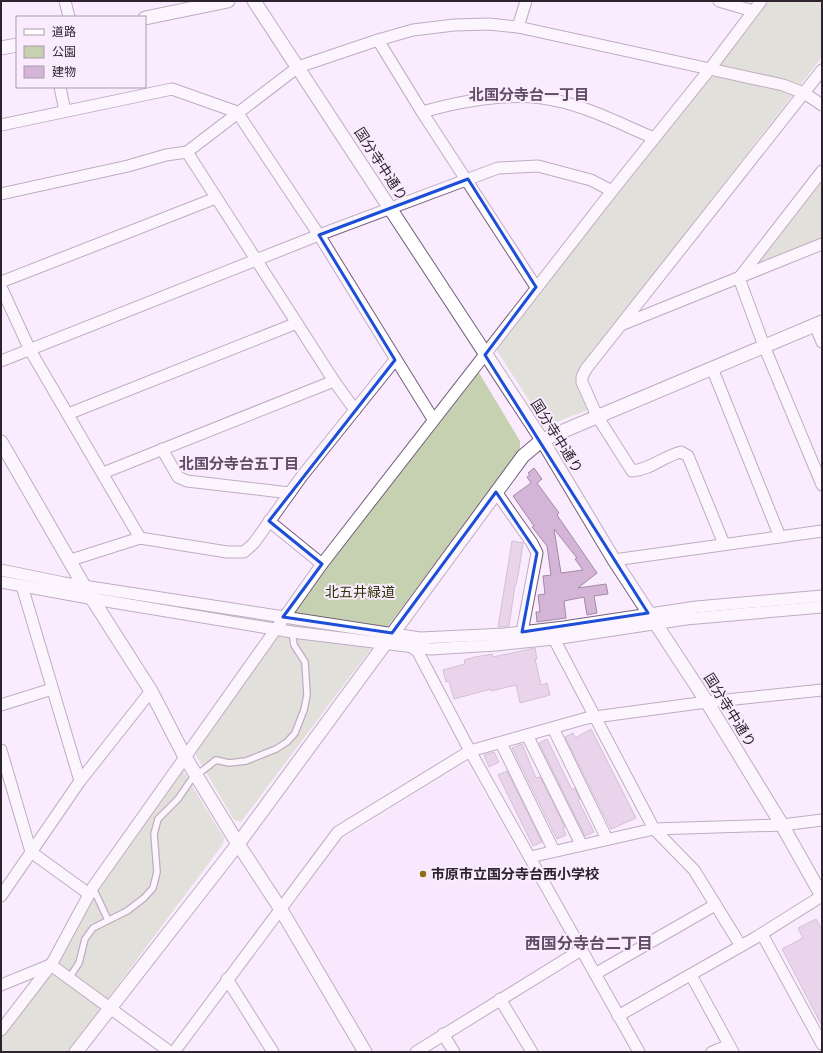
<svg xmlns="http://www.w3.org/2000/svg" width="823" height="1053" viewBox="0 0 823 1053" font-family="'Work Sans','Noto Sans JP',sans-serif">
<rect width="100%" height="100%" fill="#faecfe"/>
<path fill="#f6dffc" d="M 466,763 L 573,949 L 403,1052 L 372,1052 L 290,909 L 342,839 Z"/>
<g fill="#c6d1b1">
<path d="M 769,1 L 822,1 L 822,57 L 575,376 L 588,410 L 549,425 L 544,424 L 496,349 Z"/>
<path d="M 822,177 L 822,239 L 763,264 L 759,260 Z"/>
<path d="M 478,371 L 520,441 L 520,450 L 241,822 L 234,820 L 194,752 L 326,565 Z"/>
<path d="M 182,769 L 224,838 L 223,844 L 68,1052 L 1,1052 L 1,1038 L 60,960 L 90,897 Z"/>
</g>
<g fill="#d4b5d7" stroke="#a28aa4" fill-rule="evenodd">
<path d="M 534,468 L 542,479 L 537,483 L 559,513 L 557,515 L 597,573 L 578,588 L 606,584 L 608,594 L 594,596 L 597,613 L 587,615 L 584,597 L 564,601 L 566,618 L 537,622 L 536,612 L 540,612 L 538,595 L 545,594 L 543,576 L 551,575 L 547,546 L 532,527 L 534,526 L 513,496 L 531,483 L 527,477 L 530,475 L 528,473 ZM 554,529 L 577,558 L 575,559 L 583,570 L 561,573 Z"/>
<path d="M 512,541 L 523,543 L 519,570 L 516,585 L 515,585 L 509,626 L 498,627 Z"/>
<path d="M 535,648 L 537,659 L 535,659 L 541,685 L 547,683 L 550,695 L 520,703 L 516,685 L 491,691 L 491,689 L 454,699 L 449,681 L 446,682 L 443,670 L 465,664 L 464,660 L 475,657 L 492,654 L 493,657 Z"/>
<path d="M 591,729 L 636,818 L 611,829 L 565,737 L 573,733 L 575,738 Z"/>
<path d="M 547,739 L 572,790 L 575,788 L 580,799 L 578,800 L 594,832 L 585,836 L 539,743 Z"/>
<path d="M 522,744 L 536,778 L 540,777 L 565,827 L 563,828 L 566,835 L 557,839 L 512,748 Z"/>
<path d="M 494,752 L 499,762 L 489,767 L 484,755 Z"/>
<path d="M 507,771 L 542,842 L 533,846 L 498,775 Z"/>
<path d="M 816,919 L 822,929 L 822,1026 L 782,949 L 803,938 L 798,928 Z"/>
</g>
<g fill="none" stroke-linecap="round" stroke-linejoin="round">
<g stroke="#745f79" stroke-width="8">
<g id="service">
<path d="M 202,771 L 216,760 L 229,763 L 246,761 L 276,749 L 287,742 L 295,733 L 304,710 L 307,695 L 305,662 L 294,645 L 292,632"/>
<path d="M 93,888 L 108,920"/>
<path d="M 69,978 L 79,963 L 85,939 L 93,928 L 127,911 L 144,898 L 153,888 L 157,872 L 154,834 L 158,819 L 178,799 L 191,780"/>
</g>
</g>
<g stroke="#745f79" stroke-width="13">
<g id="minor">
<path d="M 65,1 L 69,17"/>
<path d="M 719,1 L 753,11"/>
<path d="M 518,27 L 526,1"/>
<path d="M 378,40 L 422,112 L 536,287"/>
<path d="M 60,87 L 65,111"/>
<path d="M 422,112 C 461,101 502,93 542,98 C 581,103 618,123 654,138"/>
<path d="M 1,125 L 172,89 L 237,112 L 319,235 L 433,419"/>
<path d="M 187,152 L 334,381 L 355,410"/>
<path d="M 822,171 L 739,278 L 764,346 L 822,485"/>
<path d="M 1,194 L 128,166 L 166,155 L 187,152 L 298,67 L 378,40 L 413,30 L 454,25 L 489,24 L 518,27 L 783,85 L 804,93 L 822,105"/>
<path d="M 1,282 L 216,198"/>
<path d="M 1,287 L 30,350 L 140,538"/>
<path d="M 621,325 L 822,244"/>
<path d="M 815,325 L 822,342"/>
<path d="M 1,361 L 319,235 L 498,168 L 538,166 L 591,180 L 612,191"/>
<path d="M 712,368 L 780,537"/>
<path d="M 68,414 L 297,323"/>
<path d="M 162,449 L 178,477 L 187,481 L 290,493"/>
<path d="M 103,473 L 334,381"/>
<path d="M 496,492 L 532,543 L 537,553 L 522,632"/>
<path d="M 269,521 L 322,564"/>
<path d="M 724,544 L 688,456 L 681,452 C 664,456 650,470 632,471 L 597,416 L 582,382 L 582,377 L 586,369 L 822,70"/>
<path d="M 71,560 L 140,538 L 227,552 L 244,552 L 254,543 L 302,476 L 395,360"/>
<path d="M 614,560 L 822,531"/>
<path d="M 1,570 L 64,583 L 420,638 L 505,634 L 564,627 L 696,607 L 822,596"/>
<path d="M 1,582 L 94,599 L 292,632 L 431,649 L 496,645 L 554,639 L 686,619 L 822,607"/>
<path d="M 22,586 L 80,781"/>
<path d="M 554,639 L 654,829 L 694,870 L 741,946"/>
<path d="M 412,647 L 418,652 L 470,751 L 639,1052"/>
<path d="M 1,705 L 52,689"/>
<path d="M 553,728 L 607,839"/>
<path d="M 527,735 L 581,844"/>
<path d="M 501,743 L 554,851"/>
<path d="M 1,750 L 31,852 L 89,894"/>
<path d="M 530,857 L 654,829 L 782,825 L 822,820"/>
<path d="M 1,896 L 80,781 L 151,691"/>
<path d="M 762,934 L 822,1044"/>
<path d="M 51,965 L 170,1052"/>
<path d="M 595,974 L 715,905"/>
<path d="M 691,975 L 733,1052"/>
<path d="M 227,979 L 273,1052"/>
<path d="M 1,985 L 50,965"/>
<path d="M 500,999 L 532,1052"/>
<path d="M 618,1016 L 755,938 L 822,896"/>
<path d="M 1,1030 L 51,965 L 93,887 L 322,564 L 612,191 L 709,70 L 761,1"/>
<path d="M 443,1034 L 454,1052"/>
<path d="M 174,1052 L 338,832 L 470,751 L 587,718 L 707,702 L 822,690"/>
<path d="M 416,1052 L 581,950"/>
<path d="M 712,1052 L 729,1045"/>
</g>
</g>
<g stroke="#745f79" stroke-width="15">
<g id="tertiary">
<path d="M 254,1 L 542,440 L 614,560 L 707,702 L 782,825 L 822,896"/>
<path d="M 145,18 L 228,1"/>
<path d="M 1,48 L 17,45"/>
<path d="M 1,442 L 84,586 L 151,691 L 185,757 L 238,844 L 280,908 L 365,1052"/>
<path d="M 76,1052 L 238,844 L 523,456 L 542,440 L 822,322"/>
</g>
</g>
<use href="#service" stroke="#fff" stroke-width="5.5"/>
<use href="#minor" stroke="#fff" stroke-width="11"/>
<use href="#tertiary" stroke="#fff" stroke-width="13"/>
</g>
<path d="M0 0H823V1053H0ZM 468,179 L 536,287 L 485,355 L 648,613 L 522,632 L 537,553 L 496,492 L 392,633 L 283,617 L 322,564 L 269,521 L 395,360 L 319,235 Z" fill="#faecfe" fill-opacity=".55" fill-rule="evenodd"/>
<path fill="none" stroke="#1d4ed8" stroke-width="3" stroke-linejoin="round" d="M 468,179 L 536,287 L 485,355 L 648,613 L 522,632 L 537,553 L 496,492 L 392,633 L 283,617 L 322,564 L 269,521 L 395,360 L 319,235 Z"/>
<circle fill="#8f6e13" stroke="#faecfe" stroke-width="1.5" cx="423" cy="874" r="4"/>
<g text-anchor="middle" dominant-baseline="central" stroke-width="4" stroke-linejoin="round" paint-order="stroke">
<g font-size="14" fill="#2c232e" stroke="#faecfe">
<text transform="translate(381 164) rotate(57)">国分寺中通り</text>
<text transform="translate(557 436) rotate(58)">国分寺中通り</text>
<text transform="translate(730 710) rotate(58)">国分寺中通り</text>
</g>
<g font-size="14" fill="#2b3605" stroke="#faecfe">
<text x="360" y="592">北五井緑道</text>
</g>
<g font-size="14" font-weight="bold" fill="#2c232e" stroke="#faecfe" text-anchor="start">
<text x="431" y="874">市原市立国分寺台西小学校</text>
</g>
<g font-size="15" font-weight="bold" fill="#604c65" stroke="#faecfe">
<text x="529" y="95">北国分寺台一丁目</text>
<text x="239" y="464">北国分寺台五丁目</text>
</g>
<g font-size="16" font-weight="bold" fill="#604c65" stroke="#faecfe">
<text x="589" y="943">西国分寺台二丁目</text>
</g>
</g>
<rect width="823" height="1053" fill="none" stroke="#2c232e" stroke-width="4"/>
<rect x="16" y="16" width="130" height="72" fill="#faecfe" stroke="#a89cab"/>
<rect x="24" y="29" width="20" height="6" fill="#ffffff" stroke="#a89cab"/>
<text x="52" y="36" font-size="12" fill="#2c232e">道路</text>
<rect x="24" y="46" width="20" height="12" fill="#c6d1b1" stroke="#a89cab"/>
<text x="52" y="56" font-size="12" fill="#2c232e">公園</text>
<rect x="24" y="66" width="20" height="12" fill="#d4b5d7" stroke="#a89cab"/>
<text x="52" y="76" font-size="12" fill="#2c232e">建物</text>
</svg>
